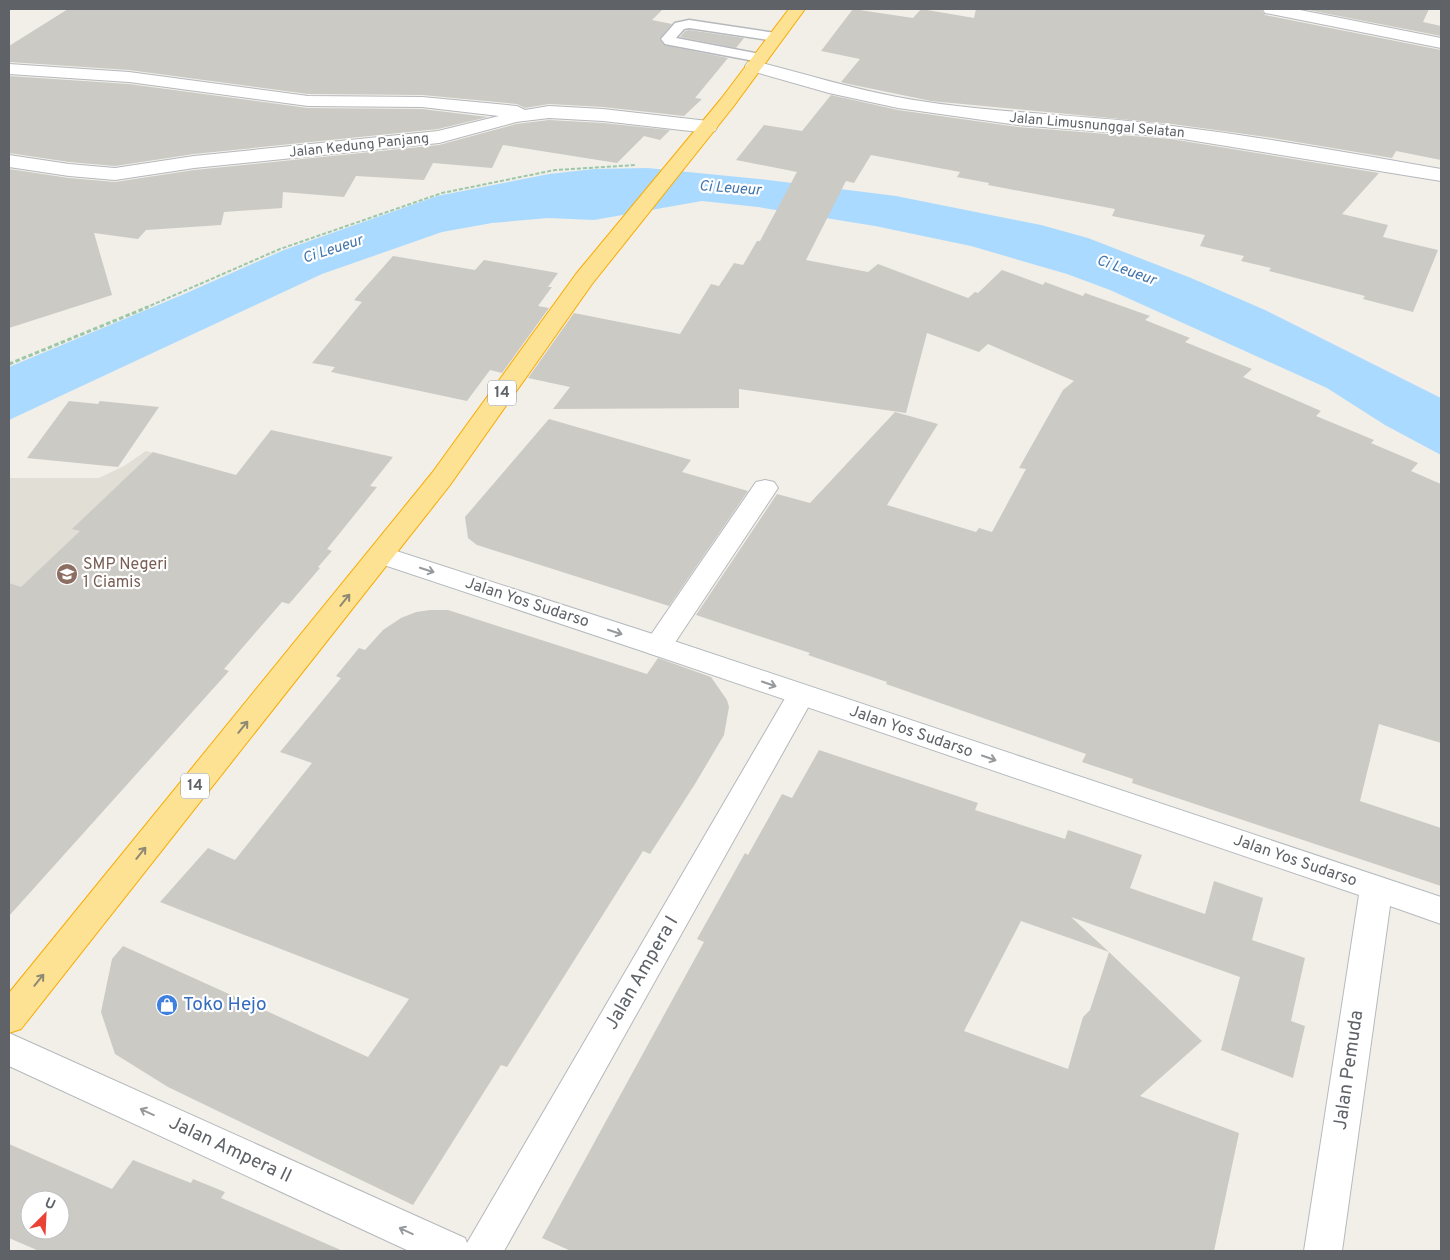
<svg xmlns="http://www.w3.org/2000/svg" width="1450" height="1260" viewBox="0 0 1450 1260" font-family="Overpass,sans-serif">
<rect width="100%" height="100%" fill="#f1efe8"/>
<path fill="#e1ded6" d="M 146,451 L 213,469 L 149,532 L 29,674 L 9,692 L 9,478 L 99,478 L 124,466 Z"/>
<path fill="#aadaff" d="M 647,168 L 759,179 L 896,196 L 1041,225 L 1088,238 L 1191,278 L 1265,310 L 1441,398 L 1441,455 L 1385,425 L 1327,388 L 1110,290 L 1067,274 L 971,246 L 875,226 L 758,207 L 702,201 L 594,220 L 548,218 L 492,223 L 442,232 L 322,274 L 9,420 L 9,367 L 182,295 L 284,250 L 437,196 L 549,174 L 594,169 Z"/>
<g fill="#cccac5" fill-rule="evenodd">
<path d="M 68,9 L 663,9 L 652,20 L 672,24 L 659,39 L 664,45 L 728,58 L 695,98 L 702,99 L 684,116 L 603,107 L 549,104 L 525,108 L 517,104 L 422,95 L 308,94 L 129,70 L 9,62 L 9,46 Z"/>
<path d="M 853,9 L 913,18 L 921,9 L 974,18 L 976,9 L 1261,9 L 1265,15 L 1441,50 L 1441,160 L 1396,151 L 1392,158 L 1273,138 L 1172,124 L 931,101 L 844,83 L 841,82 L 860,59 L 821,51 Z"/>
<path d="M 1303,9 L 1429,9 L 1423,22 L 1441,26 L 1441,36 Z"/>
<path d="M 689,30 L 744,38 L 736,48 L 680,37 L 685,31 Z"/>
<path d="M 9,76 L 129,84 L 308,108 L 422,109 L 488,117 L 438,129 L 194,154 L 115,166 L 69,162 L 9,153 Z"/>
<path d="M 831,95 L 898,110 L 1018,127 L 1171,139 L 1379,173 L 1342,214 L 1388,225 L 1383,237 L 1438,250 L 1413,312 L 1363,299 L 1365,296 L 1269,271 L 1271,268 L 1241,261 L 1244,256 L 1200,246 L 1205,235 L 1112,216 L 1115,209 L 988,185 L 989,183 L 957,177 L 960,172 L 871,155 L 854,183 L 846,181 L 806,260 L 868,272 L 878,264 L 968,298 L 975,292 L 978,293 L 1002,270 L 1043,285 L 1045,282 L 1083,296 L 1085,293 L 1150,316 L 1145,320 L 1190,338 L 1185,342 L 1252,369 L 1243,377 L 1321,411 L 1316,416 L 1374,440 L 1371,443 L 1418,463 L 1411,471 L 1441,484 L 1441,743 L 1379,724 L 1360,801 L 1441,828 L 1441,886 L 1132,783 L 1133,779 L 1082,762 L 1086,754 L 886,684 L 887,682 L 808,655 L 810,653 L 696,615 L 777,494 L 810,503 L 895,412 L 938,424 L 887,505 L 976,532 L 979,528 L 992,532 L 1026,469 L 1019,468 L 1063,390 L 1074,381 L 988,344 L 979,352 L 927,333 L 906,413 L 739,389 L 739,408 L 553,409 L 570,387 L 528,378 L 574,313 L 680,334 L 711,284 L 719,286 L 734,263 L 743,265 L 757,241 L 760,241 L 797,172 L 736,160 L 764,125 L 802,131 Z"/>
<path d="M 549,120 L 603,123 L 670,130 L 660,140 L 644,136 L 617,163 L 503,145 L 492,168 L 433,163 L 424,180 L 356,176 L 344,197 L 283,192 L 282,208 L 224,212 L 221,225 L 146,230 L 138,239 L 94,233 L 112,295 L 9,328 L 9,169 L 69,178 L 115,182 L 194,170 L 439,145 L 516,124 Z"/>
<path d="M 393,256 L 475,270 L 484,260 L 558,273 L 548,287 L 552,287 L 538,306 L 549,308 L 502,373 L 490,370 L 467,401 L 331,372 L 335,367 L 312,363 L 362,302 L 354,300 Z"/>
<path d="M 69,401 L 98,404 L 100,401 L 159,407 L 118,467 L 27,458 Z"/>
<path d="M 549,419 L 691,460 L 682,472 L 748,491 L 669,606 L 477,545 L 468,538 L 465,517 Z"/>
<path d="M 271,430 L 393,457 L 370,486 L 377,487 L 327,549 L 332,551 L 318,567 L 320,568 L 289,604 L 282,602 L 224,669 L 229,671 L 9,916 L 9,583 L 21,587 L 80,531 L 72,529 L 153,452 L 236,475 Z"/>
<path d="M 430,610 L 448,610 L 647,674 L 658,658 L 711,677 L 727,700 L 729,707 L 724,735 L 695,784 L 650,854 L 643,851 L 507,1067 L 501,1065 L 413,1205 L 168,1087 L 115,1054 L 101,1012 L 112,959 L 123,946 L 368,1057 L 409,999 L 160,902 L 208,848 L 235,860 L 312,763 L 280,752 L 341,678 L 336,676 L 359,648 L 365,650 L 383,630 L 401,618 L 416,612 Z"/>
<path d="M 819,750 L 978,803 L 975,810 L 1065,839 L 1068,830 L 1142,855 L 1130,888 L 1205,914 L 1214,881 L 1263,898 L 1252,940 L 1305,958 L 1291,1021 L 1305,1026 L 1293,1078 L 1221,1050 L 1240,977 L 1071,917 L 1109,952 L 1021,921 L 964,1031 L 1068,1069 L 1083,1017 L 1090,1010 L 1109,952 L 1202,1041 L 1140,1096 L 1239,1133 L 1214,1251 L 571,1251 L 542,1238 L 704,942 L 697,939 L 745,853 L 748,855 L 782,794 L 792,798 Z"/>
<path d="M 9,1144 L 112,1189 L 133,1160 L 191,1183 L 193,1179 L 225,1192 L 221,1198 L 343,1251 L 39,1251 L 9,1238 ZM 30,1200 L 60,1200 L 60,1230 L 30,1230 Z"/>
</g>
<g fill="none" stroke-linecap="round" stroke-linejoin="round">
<g stroke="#b5b8bc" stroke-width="3">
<path id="lane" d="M 689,20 L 775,33 L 782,37 L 775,41 L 689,28 L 684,29 L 676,38 L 765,55 L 767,58 L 760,62 L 670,45 L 665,44 L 661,39 L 675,23 Z"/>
</g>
<g stroke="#b5b8bc" stroke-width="2">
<g id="street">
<path d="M 1263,9 L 1295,9 L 1441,38 L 1441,48 L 1271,14 L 1265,13 Z"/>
<path d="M 754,61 C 802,73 849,88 897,97 C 988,114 1081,114 1172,126 C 1262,137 1352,153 1441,169 L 1441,181 L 1171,137 L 1018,125 L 898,108 L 829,93 L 748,70 L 745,66 L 748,62 Z"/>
<path d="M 9,64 L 129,72 L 308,96 L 422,97 L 517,106 L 525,110 L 549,106 L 603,109 L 708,121 L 715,123 L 717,127 L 715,131 L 708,133 L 603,121 L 549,118 L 516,122 L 439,143 L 194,168 L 115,180 L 69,176 L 9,167 L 9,155 L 69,164 L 115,168 L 194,156 L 438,131 L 499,116 L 422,107 L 308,106 L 129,82 L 9,74 Z"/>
<path d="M 765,480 L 774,482 L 778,488 L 668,653 L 658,656 L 648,653 L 644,646 L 648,639 L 756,482 Z"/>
<path d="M 801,684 L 811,688 L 815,695 L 504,1251 L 409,1251 L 9,1066 L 9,1033 L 465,1238 L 467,1243 L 791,688 Z"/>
</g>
</g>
<g stroke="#b6babf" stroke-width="2">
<path id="secondary" d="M 381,546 L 668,639 L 1441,897 L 1441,924 L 1390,906 L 1342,1251 L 1304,1251 L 1359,895 L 648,653 L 372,561 L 368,555 L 372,549 Z"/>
</g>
<g stroke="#f9ab00" stroke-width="2">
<path id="highway" d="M 789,9 L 805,9 L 733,107 L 592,284 L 450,485 L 21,1029 L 9,1033 L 9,993 L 432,473 L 576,274 L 721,99 Z"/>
</g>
<path stroke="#9cc7a9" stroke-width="2" stroke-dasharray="4 2" stroke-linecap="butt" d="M 145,308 L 280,249 L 442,193 L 555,170 L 635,165"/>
<path stroke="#9cc7a9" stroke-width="3" stroke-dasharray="4.5 2.5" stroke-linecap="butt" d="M 9,364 L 148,307"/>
<use href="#lane" fill="#fff" fill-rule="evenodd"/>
<use href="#street" fill="#fff" fill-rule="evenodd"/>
<use href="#secondary" fill="#fff" fill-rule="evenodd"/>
<use href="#highway" fill="#fde293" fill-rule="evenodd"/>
</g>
<defs><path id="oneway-shaft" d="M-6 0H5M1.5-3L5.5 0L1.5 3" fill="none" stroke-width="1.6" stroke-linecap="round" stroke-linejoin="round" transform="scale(1.25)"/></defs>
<g stroke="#979a9d">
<use href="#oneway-shaft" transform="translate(427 570) rotate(18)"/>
<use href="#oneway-shaft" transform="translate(615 632) rotate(18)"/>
<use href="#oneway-shaft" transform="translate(769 684) rotate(19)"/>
<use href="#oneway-shaft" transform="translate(989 758) rotate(19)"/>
<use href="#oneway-shaft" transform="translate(147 1112) rotate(-155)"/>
<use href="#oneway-shaft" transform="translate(406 1231) rotate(-155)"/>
</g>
<g stroke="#8e8975">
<use href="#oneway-shaft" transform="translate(345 600) rotate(-51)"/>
<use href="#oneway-shaft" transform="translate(243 727) rotate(-51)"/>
<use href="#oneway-shaft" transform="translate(141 853) rotate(-51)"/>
<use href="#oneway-shaft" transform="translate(39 980) rotate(-51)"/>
</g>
<defs>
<g id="school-disc" transform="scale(1.125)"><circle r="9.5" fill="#8d6e63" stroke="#fff"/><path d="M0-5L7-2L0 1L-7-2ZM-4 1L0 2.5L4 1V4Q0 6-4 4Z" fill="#fff"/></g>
<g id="shop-disc" transform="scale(1.125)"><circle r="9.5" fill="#3f7fe0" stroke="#fff"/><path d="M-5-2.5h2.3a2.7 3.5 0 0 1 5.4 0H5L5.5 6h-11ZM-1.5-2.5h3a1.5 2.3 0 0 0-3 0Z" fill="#fff"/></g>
</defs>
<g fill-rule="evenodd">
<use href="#school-disc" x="67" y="574"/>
<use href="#shop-disc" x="167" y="1005"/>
</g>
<g text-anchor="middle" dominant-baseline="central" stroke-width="4.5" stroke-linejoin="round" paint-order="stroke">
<g font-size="14" fill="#5f6368" stroke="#fff">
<text transform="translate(1097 126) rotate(5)">Jalan Limusnunggal Selatan</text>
<text transform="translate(359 146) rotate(-6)">Jalan Kedung Panjang</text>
</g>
<g font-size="15" font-style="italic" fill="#4174aa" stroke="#fff">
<text transform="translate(730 189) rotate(4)">Ci Leueur</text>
<text transform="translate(333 250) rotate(-18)">Ci Leueur</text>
<text transform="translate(1126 271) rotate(20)">Ci Leueur</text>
</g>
<g fill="#fff" stroke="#8f9295" stroke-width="1">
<rect x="488" y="380.5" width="28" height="25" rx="4"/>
<rect x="181" y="773.5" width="28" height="25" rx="4"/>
</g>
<g font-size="15" font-weight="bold" fill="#5f6368">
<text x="502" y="393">14</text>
<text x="195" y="786">14</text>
</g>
<g font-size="16" fill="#785e54" stroke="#fff" text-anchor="start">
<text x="83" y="565">SMP Negeri<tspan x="83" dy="18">1 Ciamis</tspan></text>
</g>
<g font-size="16" fill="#5f6368" stroke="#fff">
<text transform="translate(527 603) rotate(18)">Jalan Yos Sudarso</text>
<text transform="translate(911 732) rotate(19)">Jalan Yos Sudarso</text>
<text transform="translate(1295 861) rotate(19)">Jalan Yos Sudarso</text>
</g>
<g font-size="19" fill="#5f6368" stroke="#fff">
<text transform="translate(642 973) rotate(-60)">Jalan Ampera I</text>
<text transform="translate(1349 1070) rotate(-82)">Jalan Pemuda</text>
<text transform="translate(230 1150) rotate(25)">Jalan Ampera II</text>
</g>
<g font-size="19" fill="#366cbe" stroke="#fff" text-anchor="start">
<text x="183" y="1005">Toko Hejo</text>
</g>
</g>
<rect width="1450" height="1260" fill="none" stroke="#5f6368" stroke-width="20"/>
<g transform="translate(45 1215) rotate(24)"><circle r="24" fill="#ffffff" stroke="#bfc1c3"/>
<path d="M0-4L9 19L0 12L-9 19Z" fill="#ea4335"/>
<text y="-8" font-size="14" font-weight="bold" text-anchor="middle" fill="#5f6368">U</text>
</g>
</svg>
